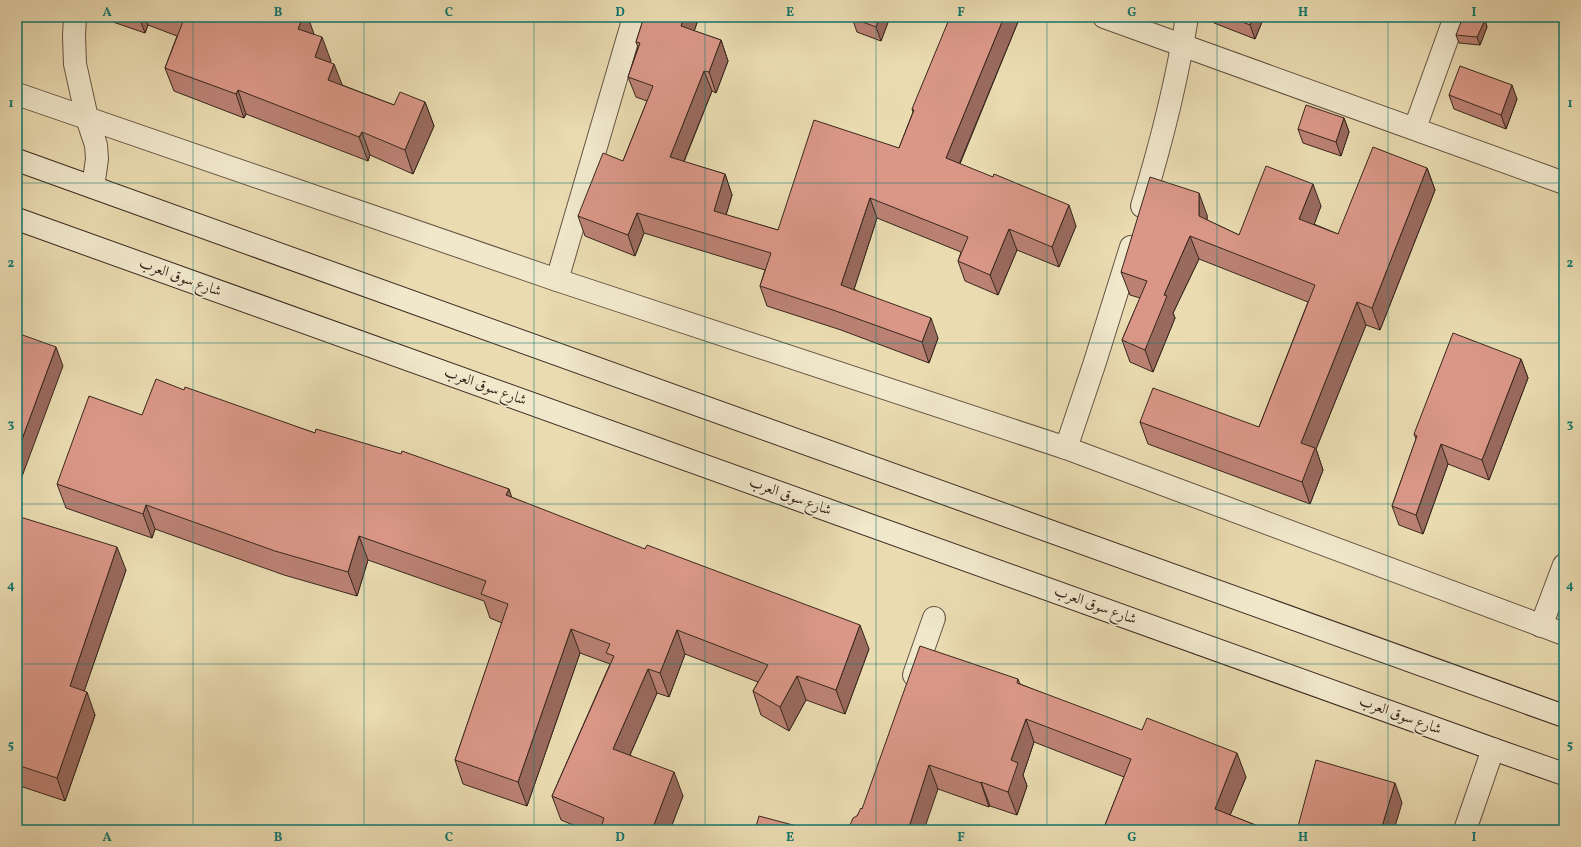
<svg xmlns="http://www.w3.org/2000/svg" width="1581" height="847" viewBox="0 0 1581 847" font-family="Vollkorn,Amiri,serif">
<rect width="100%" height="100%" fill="#eadbb1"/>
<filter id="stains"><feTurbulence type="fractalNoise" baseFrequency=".005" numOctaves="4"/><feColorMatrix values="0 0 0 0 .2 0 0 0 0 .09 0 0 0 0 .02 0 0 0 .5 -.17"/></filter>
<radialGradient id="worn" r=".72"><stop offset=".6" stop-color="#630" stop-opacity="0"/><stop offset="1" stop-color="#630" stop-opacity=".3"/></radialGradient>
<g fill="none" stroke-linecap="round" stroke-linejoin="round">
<g stroke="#655443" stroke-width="24">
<g id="minor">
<path d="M 75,17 L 74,36 L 75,64 L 87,118 L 96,145 L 97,159 L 93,187"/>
<path d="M 1104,17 L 1564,183"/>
<path d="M 17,94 L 557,280 L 1066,448 L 1564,634"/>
<path d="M 1415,128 L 1455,17"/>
<path d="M 1142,206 C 1161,144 1177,81 1187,17"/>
<path d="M 557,280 L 634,17"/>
<path d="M 1066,448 L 1094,365 L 1131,247"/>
<path d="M 1541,626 L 1564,565"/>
<path d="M 914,675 L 934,618"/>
<path d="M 1465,830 L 1493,749"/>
</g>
</g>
<g stroke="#39271e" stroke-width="24">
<g id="secondary">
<path d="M 17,160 L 1564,716"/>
<path d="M 17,219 L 1493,749 L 1564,774"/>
</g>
</g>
<use href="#minor" stroke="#f1e8cc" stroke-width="22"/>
<use href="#secondary" stroke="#f1e8cc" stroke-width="22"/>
</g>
<g fill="#bb8274" stroke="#39271e">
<path d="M 111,17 L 308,17 L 313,34 L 331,61 L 330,62 L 342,85 L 394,105 L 425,102 L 434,126 L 413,174 L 370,155 L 368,161 L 246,114 L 244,118 L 174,91 L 165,68 L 177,36 L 148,25 L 145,33 L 113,22 Z"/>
<path d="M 644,17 L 699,17 L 694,31 L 721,40 L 728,61 L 716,93 L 712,91 L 684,162 L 725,174 L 732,195 L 726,215 L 778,230 L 899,148 L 913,112 L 912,109 L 1020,17 L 960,164 L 1076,226 L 1059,267 L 1017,250 L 998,295 L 965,281 L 958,261 L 961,252 L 877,218 L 854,289 L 938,338 L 929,363 L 841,330 L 767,306 L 760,286 L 765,270 L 644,233 L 635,256 L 585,236 L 578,216 L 623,161 L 647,101 L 636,97 L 628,77 L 638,47 L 636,42 Z"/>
<path d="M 890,17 L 881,41 L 857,32 L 852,18 Z"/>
<path d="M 1212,17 L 1264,17 L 1255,39 L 1214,23 Z"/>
<path d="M 1485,20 L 1487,27 L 1480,45 L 1459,43 L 1456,35 Z"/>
<path d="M 1449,95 L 1517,99 L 1506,129 L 1454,109 Z"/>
<path d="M 1344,118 L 1349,132 L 1341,156 L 1303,143 L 1298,129 Z"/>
<path d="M 1427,168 L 1435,190 L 1380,330 L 1366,325 L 1316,449 L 1323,470 L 1310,504 L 1148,444 L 1140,422 L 1259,427 L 1308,302 L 1199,259 L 1173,313 L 1175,318 L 1153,372 L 1130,362 L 1122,340 L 1140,298 L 1130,295 L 1121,272 L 1207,215 L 1207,220 L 1239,235 L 1321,206 L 1314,224 L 1338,234 Z"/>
<path d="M 1521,359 L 1528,378 L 1489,480 L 1448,464 L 1423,534 L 1399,525 L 1392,506 L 1416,439 L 1414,434 Z"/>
<path d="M 184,390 L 315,433 L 509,489 L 511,497 L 869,649 L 845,714 L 806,700 L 789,731 L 761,715 L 753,691 L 758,682 L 685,654 L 669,697 L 657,693 L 630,755 L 683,796 L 670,830 L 585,830 L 561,820 L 552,796 L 610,664 L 580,653 L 527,806 L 463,784 L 455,760 L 502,623 L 490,618 L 484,601 L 368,560 L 357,596 L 284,575 L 155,529 L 152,538 L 66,508 L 57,484 L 142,415 Z"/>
<path d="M 17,516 L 126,570 L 84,691 L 95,715 L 65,801 L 17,785 Z"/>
<path d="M 1018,679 L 1020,684 L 1246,777 L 1230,815 L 1268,830 L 1107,830 L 1105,825 L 1124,777 L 1034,742 L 1023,775 L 1027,786 L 1017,815 L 990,806 L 989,807 L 938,789 L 857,816 L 862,809 Z"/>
</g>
<g fill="#996a5e" stroke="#39271e">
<path d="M 17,17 L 21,17 L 17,26 Z"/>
<path d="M 139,17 L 145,17 L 148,25 L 145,33 Z"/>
<path d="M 303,17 L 308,17 L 314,34 L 307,52 L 298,29 Z"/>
<path d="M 684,17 L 699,17 L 689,46 L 681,26 Z"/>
<path d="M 880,17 L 890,17 L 881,41 L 876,27 Z"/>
<path d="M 1004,17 L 1020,17 L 953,179 L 946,158 Z"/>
<path d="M 1253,17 L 1264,17 L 1255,39 L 1250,25 Z"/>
<path d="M 1485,20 L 1487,27 L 1480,45 L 1477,37 Z"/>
<path d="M 322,37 L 331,61 L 323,80 L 315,57 Z"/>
<path d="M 721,40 L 728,61 L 716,93 L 709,72 Z"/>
<path d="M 334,64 L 343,87 L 328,80 Z"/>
<path d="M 704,71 L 712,91 L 677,178 L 670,157 Z"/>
<path d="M 1512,85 L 1517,99 L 1506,129 L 1501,115 Z"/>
<path d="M 238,90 L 246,114 L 244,118 L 236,94 Z"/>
<path d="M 425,102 L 434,126 L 413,174 L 405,150 Z"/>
<path d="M 1344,118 L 1349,132 L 1341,156 L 1336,142 Z"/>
<path d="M 362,132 L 370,155 L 368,161 L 359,137 Z"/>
<path d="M 1427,168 L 1435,190 L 1380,330 L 1372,308 Z"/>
<path d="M 725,174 L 732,195 L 721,232 L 714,211 Z"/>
<path d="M 1313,184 L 1321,206 L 1308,241 L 1299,219 Z"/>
<path d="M 1199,193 L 1207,215 L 1207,239 L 1199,216 Z"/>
<path d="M 870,198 L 877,218 L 849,305 L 841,285 Z"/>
<path d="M 1069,205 L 1076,226 L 1059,267 L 1052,247 Z"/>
<path d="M 637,213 L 644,233 L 635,256 L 628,235 Z"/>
<path d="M 1009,229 L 1017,250 L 998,295 L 990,275 Z"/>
<path d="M 1190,236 L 1199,259 L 1173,313 L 1175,318 L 1153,372 L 1145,350 L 1164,295 Z"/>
<path d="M 1357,302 L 1366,325 L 1316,449 L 1323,470 L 1310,504 L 1302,482 L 1301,443 Z"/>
<path d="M 931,318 L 938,338 L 929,363 L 922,342 Z"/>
<path d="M 56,347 L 63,366 L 17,490 L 17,453 Z"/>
<path d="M 1521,359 L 1528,378 L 1489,480 L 1482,460 Z"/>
<path d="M 1441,444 L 1448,464 L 1423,534 L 1416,515 Z"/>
<path d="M 509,489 L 517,513 L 506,495 Z"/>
<path d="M 146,505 L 155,529 L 152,538 L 143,514 Z"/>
<path d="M 359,536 L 368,560 L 357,596 L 348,572 Z"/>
<path d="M 117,547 L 126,570 L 78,709 L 70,686 Z"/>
<path d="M 860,625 L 869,649 L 845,714 L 836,690 Z"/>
<path d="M 571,629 L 580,653 L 527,806 L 518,782 Z"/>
<path d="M 677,630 L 685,654 L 669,697 L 660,673 Z"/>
<path d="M 648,669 L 657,693 L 622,773 L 613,749 Z"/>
<path d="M 797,676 L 806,700 L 789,731 L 780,707 Z"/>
<path d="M 87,692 L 95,715 L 65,801 L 57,778 Z"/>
<path d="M 1026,719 L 1034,742 L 1023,775 L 1027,786 L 1017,815 L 1008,792 L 1011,760 Z"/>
<path d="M 1237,753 L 1246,777 L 1224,830 L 1215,809 Z"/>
<path d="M 929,765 L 938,789 L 924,830 L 910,830 L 909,827 Z"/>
<path d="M 674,772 L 683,796 L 670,830 L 652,830 Z"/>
<path d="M 981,782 L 990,806 L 989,807 L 981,783 Z"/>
<path d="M 1395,783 L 1402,803 L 1394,830 L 1381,830 Z"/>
</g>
<g fill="#da9787" stroke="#39271e">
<path d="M 180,17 L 303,17 L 298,29 L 322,37 L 315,57 L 334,64 L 328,80 L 394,105 L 400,92 L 425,102 L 405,150 L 362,132 L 359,137 L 238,90 L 236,94 L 165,68 L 184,19 Z"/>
<path d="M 644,17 L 684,17 L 681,26 L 721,40 L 709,72 L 704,71 L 670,157 L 725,174 L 714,211 L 778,230 L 814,120 L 899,148 L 914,110 L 912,109 L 950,17 L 1004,17 L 946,158 L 993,177 L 994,174 L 1069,205 L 1052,247 L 1009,229 L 990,275 L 958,261 L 968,237 L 870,198 L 841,285 L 931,318 L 922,342 L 833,310 L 760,286 L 771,253 L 637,213 L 628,235 L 578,216 L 603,153 L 623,161 L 653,86 L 628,77 L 640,43 L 636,42 Z"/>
<path d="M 852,17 L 880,17 L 876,27 L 852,18 Z"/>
<path d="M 1230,17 L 1253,17 L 1250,25 Z"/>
<path d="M 1463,17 L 1478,17 L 1485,20 L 1477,37 L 1456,35 Z"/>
<path d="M 1460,66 L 1512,85 L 1501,115 L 1449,95 Z"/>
<path d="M 1306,105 L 1344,118 L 1336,142 L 1298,129 Z"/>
<path d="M 1373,147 L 1427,168 L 1372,308 L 1357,302 L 1301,443 L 1315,448 L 1302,482 L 1140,422 L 1153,388 L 1259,427 L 1315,285 L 1190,236 L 1164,295 L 1167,296 L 1145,350 L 1122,340 L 1147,281 L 1121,272 L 1150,177 L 1199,193 L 1199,216 L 1239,235 L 1266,166 L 1313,184 L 1299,219 L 1338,234 Z"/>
<path d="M 17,333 L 56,347 L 17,453 Z"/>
<path d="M 1453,333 L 1521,359 L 1482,460 L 1441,444 L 1416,515 L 1392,506 L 1417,436 L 1414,434 Z"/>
<path d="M 156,379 L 184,390 L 185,387 L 315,433 L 316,429 L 401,454 L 402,451 L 509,489 L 506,495 L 645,549 L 647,545 L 860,625 L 836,690 L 797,676 L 780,707 L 753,691 L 768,665 L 677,630 L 660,673 L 648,669 L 613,749 L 674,772 L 652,830 L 600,830 L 604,818 L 552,796 L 614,656 L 606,653 L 610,644 L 571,629 L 518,782 L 455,760 L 508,604 L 481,594 L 486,581 L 359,536 L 348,572 L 275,551 L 146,505 L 143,514 L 57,484 L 89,396 L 142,415 Z"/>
<path d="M 17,516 L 117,547 L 70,686 L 87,692 L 57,778 L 17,765 Z"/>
<path d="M 920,646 L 1018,679 L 1017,683 L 1142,730 L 1147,718 L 1237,753 L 1215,809 L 1268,830 L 1118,830 L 1105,825 L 1131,759 L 1026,719 L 1011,760 L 1018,763 L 1008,792 L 981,782 L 981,783 L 929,765 L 909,827 L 916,830 L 848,830 L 853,818 L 857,816 L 861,808 L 862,809 Z"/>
<path d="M 1316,760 L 1395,783 L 1381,830 L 1297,830 Z"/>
<path d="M 759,816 L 804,828 L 803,830 L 755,830 Z"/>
</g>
<path fill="none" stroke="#0f766e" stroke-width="1" stroke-opacity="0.55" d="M 193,17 L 193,830M 364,17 L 364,830M 534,17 L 534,830M 705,17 L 705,830M 876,17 L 876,830M 1047,17 L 1047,830M 1217,17 L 1217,830M 1388,17 L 1388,830M 17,183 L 1564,183M 17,343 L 1564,343M 17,504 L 1564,504M 17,664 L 1564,664"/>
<g text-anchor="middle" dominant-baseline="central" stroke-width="3.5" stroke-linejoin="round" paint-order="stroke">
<g font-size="15" fill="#39271e" stroke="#f1e8cc">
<text transform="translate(180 278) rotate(20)">شارع سوق العرب</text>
<text transform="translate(485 387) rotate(20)">شارع سوق العرب</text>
<text transform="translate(790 497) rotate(20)">شارع سوق العرب</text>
<text transform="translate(1095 606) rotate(20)">شارع سوق العرب</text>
<text transform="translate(1400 716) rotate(20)">شارع سوق العرب</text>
</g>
</g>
<rect width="1581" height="847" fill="none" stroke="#eadbb1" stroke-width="44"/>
<rect x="22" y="22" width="1537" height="803" fill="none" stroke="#0f766e" stroke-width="1.5"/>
<g font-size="13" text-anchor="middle" font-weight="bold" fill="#0f766e">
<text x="107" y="16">A</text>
<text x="278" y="16">B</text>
<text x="449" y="16">C</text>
<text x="620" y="16">D</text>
<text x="790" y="16">E</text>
<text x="961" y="16">F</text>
<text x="1132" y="16">G</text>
<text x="1303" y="16">H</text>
<text x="1474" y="16">I</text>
<text x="11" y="107">1</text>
<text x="1570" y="107">1</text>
<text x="11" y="267">2</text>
<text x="1570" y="267">2</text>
<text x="11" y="428">3</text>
<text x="1570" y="428">3</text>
<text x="11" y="589">4</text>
<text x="1570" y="589">4</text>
<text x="11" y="749">5</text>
<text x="1570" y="749">5</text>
<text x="107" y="841">A</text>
<text x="278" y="841">B</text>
<text x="449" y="841">C</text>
<text x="620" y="841">D</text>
<text x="790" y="841">E</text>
<text x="961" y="841">F</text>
<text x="1132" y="841">G</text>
<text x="1303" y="841">H</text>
<text x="1474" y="841">I</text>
</g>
<rect width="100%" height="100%" filter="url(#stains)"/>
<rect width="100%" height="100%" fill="url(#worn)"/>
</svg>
